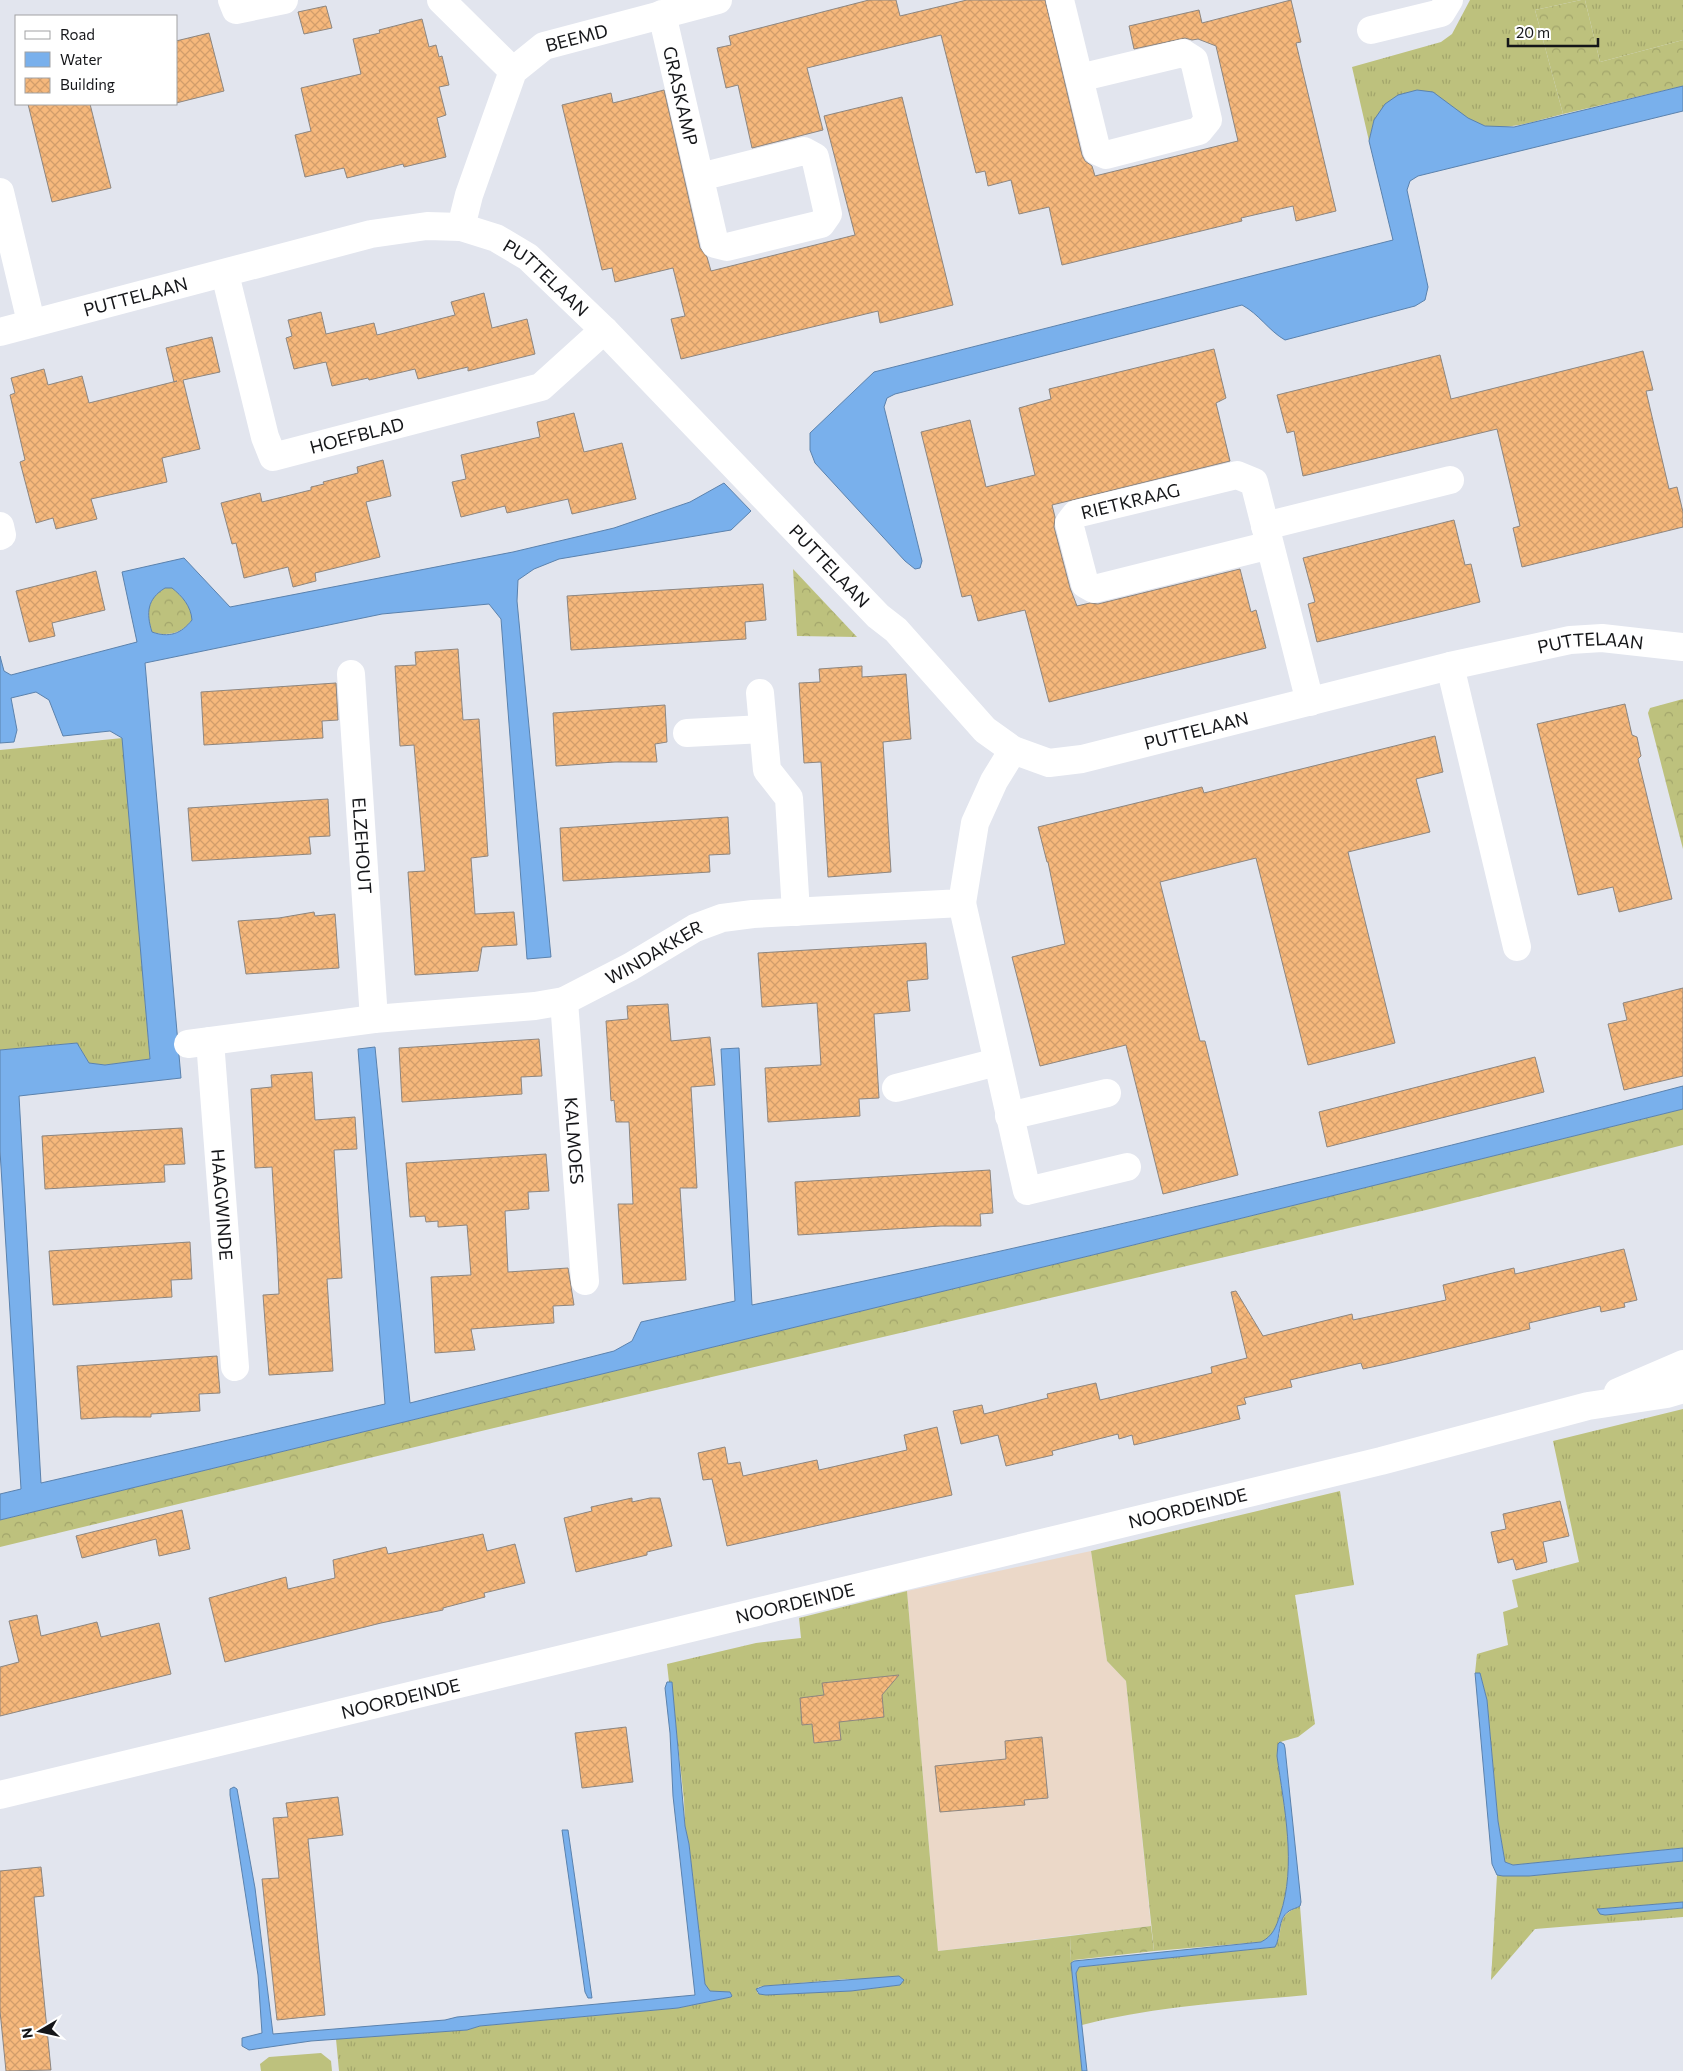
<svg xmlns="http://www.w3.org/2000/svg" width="1683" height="2071" viewBox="0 0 1683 2071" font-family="Commissioner,sans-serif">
<defs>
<pattern id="grass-tufts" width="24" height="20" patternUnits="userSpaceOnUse" patternTransform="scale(1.25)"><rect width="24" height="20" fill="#bdc17d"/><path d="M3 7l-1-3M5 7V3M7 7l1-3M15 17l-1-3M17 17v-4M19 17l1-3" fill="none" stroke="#a2a56b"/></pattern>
<pattern id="forest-crowns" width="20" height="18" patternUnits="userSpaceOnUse" patternTransform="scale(1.25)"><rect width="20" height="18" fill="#bdc17d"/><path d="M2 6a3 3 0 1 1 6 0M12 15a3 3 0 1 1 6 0" fill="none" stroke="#a2a56b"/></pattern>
<pattern id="building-cross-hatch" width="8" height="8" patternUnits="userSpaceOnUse" patternTransform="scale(1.25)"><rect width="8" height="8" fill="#f6b87c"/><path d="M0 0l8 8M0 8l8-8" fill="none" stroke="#d29d6b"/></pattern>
</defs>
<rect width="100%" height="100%" fill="#e2e5ee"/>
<path fill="#ebd8c8" d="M 1091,1551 L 1107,1661 L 1126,1681 L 1151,1926 L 938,1951 L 907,1591 Z"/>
<g fill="url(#grass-tufts)" fill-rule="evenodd">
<path d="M 1470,0 L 1581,0 L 1535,10 L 1563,114 C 1538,120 1512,130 1486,126 C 1466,122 1448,104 1433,92 L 1374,120 L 1369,141 L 1352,67 L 1441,42 L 1452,34 Z"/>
<path d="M 1585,0 L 1683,0 L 1683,40 L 1600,62 Z"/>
<path d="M 123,738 L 150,1059 L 105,1065 L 89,1063 L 77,1043 L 0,1050 L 0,750 Z"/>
<path d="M 1683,1409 L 1683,1848 L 1513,1865 L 1505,1862 L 1498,1821 L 1487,1700 L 1480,1673 L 1475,1673 L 1477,1654 L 1508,1645 L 1503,1612 L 1518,1607 L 1512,1580 L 1579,1562 L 1553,1441 Z"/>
<path d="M 1340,1491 L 1354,1585 L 1295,1595 L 1315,1724 L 1298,1737 L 1280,1742 L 1278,1745 L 1277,1756 C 1284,1807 1297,1866 1280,1915 C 1276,1927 1274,1936 1261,1942 L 1154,1951 L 1126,1681 L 1107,1661 L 1091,1551 Z"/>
<path d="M 907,1591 L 938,1951 L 1070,1936 L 1071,1963 L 1082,2071 L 339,2071 L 336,2039 L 467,2030 L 480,2026 L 678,2008 L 731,1997 L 730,1993 C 721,1993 708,1995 705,1984 L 689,1844 L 685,1826 L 684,1800 L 671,1682 L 669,1682 L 667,1664 L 756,1643 L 801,1638 L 799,1618 ZM 848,1979 L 900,1985 L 851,1991 L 766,1995 L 757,1993 L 758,1987 L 764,1986 Z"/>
<path d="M 1683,1861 L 1683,1902 L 1597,1909 L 1605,1915 L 1683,1908 L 1683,1917 L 1535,1929 L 1491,1980 L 1497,1875 L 1503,1876 L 1529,1876 Z"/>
<path d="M 1300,1906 L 1307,1995 C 1232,2002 1156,2006 1082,2025 L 1076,1973 L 1079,1967 L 1274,1947 C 1287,1930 1271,1918 1300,1906 Z"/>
</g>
<g fill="url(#forest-crowns)">
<path d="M 1581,0 L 1585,0 L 1600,62 L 1683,40 L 1683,86 L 1563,114 L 1535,10 Z"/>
<path d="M 793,569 L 857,637 L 797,636 Z"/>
<path d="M 165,588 L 172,588 C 182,596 191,606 192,620 C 182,633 169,637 152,632 C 146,613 147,599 165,588 Z"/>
<path d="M 1683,699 L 1683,849 L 1648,713 L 1650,708 Z"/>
<path d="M 1683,1109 L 1683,1145 L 1426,1210 L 494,1428 L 0,1547 L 0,1520 L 1105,1252 Z"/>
<path d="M 1151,1926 L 1154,1951 L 1074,1960 L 1071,1963 L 1070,1936 Z"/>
</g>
<path fill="#bdc17d" d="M 321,2053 L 331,2061 L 332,2071 L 261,2071 L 260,2064 L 269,2057 Z"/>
<g fill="#79b0ec" stroke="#5b82ad" fill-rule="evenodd">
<path d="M 1683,86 L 1683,111 L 1418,176 L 1410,181 L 1407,190 L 1428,287 L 1425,300 L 1415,306 L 1285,340 C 1269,331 1259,314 1242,305 L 895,394 L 887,398 L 884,407 L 922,561 L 920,568 L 915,569 L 905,561 L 815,463 L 810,450 L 810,433 L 874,372 L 1393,240 L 1369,141 L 1374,120 L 1385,104 L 1398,95 L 1417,90 L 1433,92 L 1468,118 L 1485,126 L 1514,127 Z"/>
<path d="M 724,483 L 751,511 L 731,530 L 559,559 L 534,569 L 518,580 L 517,601 L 551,957 L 527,959 L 501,619 L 489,604 L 382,614 L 145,663 L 181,1078 L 19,1096 L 41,1483 L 385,1404 L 358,1049 L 375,1047 L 410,1403 L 614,1351 L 632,1341 L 641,1322 L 735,1301 L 721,1049 L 739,1048 L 752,1305 C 1064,1239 1375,1167 1683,1086 L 1683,1109 L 1105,1252 L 0,1520 L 0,1494 L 21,1489 L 0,1151 L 0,1050 L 77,1043 L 89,1063 L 105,1065 L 150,1059 L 122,738 L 110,731 L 63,736 L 49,700 L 36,692 L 11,698 L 17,730 L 14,742 L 0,743 L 0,656 L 4,671 L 11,675 L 137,642 L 122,572 L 184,558 L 230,607 L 513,552 L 614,528 L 690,502 ZM 165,588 L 172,588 C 182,596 191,606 192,620 C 181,634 169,638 152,632 C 146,613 147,599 165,588 Z"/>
<path d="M 1475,1673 L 1480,1673 L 1487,1700 L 1498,1821 L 1505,1862 L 1513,1865 L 1683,1848 L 1683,1861 L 1529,1876 L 1503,1876 L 1497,1875 L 1492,1864 Z"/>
<path d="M 667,1682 L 672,1682 L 685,1826 L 689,1844 L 705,1984 L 710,1991 L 730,1992 L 732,1996 L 731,1997 L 678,2008 L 480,2026 L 467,2030 L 311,2041 L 249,2050 L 242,2046 L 242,2038 L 262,2033 L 258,1975 L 230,1795 L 230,1789 L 234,1787 L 237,1789 L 255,1888 L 273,2034 L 445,2020 L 457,2017 L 695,1995 L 673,1796 L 670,1733 L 665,1688 Z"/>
<path d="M 1280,1742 L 1284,1744 L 1285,1748 L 1301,1902 L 1300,1906 C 1297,1908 1292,1909 1289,1911 C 1277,1918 1281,1938 1275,1947 L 1079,1967 L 1076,1973 L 1087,2071 L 1082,2071 L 1071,1963 L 1074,1961 L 1261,1942 C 1273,1936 1276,1927 1280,1915 C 1297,1866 1284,1807 1277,1756 L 1278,1744 Z"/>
<path d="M 562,1830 L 568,1830 L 592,1998 L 588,1998 L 585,1992 Z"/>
<path d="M 1683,1902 L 1683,1908 L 1605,1915 L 1600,1914 L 1597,1909 Z"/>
<path d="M 899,1976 L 904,1980 L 900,1985 L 851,1991 L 766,1995 L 759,1994 L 756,1989 L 764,1986 Z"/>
</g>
<g fill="url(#building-cross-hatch)" stroke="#8d8680">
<path d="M 869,0 L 896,0 L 900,16 L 967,0 L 1045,0 L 1082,155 L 1085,161 L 1092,166 L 1095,176 L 1238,141 L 1216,46 L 1198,39 L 1192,40 L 1185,38 L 1134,49 L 1129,26 L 1199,10 L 1202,23 L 1291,0 L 1301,42 L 1296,43 L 1336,211 L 1296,221 L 1293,206 L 1241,218 L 1242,221 L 1062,265 L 1049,207 L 1019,214 L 1011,180 L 988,186 L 985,171 L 976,173 L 941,35 L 807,68 L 823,130 L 752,148 L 738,85 L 726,88 L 717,48 L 731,45 L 729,36 Z"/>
<path d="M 326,6 L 332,28 L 304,34 L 298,12 Z"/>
<path d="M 422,19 L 429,47 L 436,45 L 439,57 L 442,56 L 449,85 L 439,87 L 446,115 L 437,118 L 446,157 L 404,167 L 403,164 L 347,178 L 344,168 L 305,177 L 295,135 L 311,131 L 301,88 L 361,74 L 353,39 L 380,33 L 379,30 Z"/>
<path d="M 209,33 L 224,91 L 176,103 L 176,41 Z"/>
<path d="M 664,90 L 700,248 L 707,257 L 711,271 L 855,235 L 824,116 L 902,97 L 953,305 L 880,323 L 878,311 L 681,359 L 671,319 L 685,316 L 673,268 L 615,282 L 612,268 L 602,270 L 562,105 L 611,93 L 613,103 Z"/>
<path d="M 28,104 L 90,104 L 111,188 L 52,202 Z"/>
<path d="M 484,293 L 492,328 L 527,319 L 535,354 L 468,371 L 468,367 L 418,379 L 415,369 L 369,380 L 368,378 L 332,386 L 326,362 L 294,369 L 286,338 L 292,336 L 288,320 L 321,312 L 326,334 L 374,323 L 377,335 L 455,315 L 451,302 Z"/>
<path d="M 212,337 L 220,372 L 183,380 L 200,449 L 162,458 L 167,482 L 91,499 L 97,519 L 56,529 L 53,518 L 36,523 L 20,462 L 25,460 L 10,395 L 15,393 L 11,378 L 44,369 L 48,385 L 82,376 L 89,403 L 177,381 L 174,382 L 166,348 Z"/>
<path d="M 1214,349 L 1226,398 L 1216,403 L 1230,461 L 1052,505 L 1055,517 L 1054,527 L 1070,588 L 1077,606 L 1090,603 L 1098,604 L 1240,569 L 1251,612 L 1256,610 L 1266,648 L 1049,702 L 1025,610 L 978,621 L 971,595 L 962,597 L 921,432 L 970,420 L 986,487 L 1035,475 L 1019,408 L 1051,399 L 1049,389 Z"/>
<path d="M 1643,351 L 1653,390 L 1646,391 L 1669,489 L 1677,487 L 1683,512 L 1683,527 L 1522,567 L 1513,528 L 1520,526 L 1497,429 L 1303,476 L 1294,431 L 1287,433 L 1277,395 L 1440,355 L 1451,399 Z"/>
<path d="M 574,413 L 584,452 L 622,443 L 636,499 L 572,514 L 568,499 L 507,513 L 505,506 L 461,517 L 452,482 L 466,479 L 461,455 L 540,437 L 537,422 Z"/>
<path d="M 383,460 L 391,496 L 366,502 L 380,557 L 315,573 L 316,581 L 293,587 L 288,567 L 244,578 L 236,543 L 232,544 L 221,503 L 260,493 L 262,502 L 311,490 L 311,487 L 324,484 L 323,482 L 358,473 L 357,467 Z"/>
<path d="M 1454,520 L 1465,565 L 1471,564 L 1480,602 L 1317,642 L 1308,604 L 1315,602 L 1303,558 Z"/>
<path d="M 96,571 L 105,610 L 52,623 L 55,636 L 29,642 L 16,591 Z"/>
<path d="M 763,584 L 766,620 L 745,622 L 746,639 L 571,650 L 567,596 Z"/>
<path d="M 458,649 L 463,720 L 479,719 L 488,856 L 471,858 L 475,914 L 514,912 L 517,945 L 482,947 L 478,971 L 415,975 L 408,872 L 425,871 L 414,745 L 400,746 L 395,666 L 416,665 L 415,652 Z"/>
<path d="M 862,666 L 862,677 L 906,674 L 911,739 L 883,742 L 891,872 L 828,877 L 821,762 L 804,763 L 799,683 L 820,682 L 819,669 Z"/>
<path d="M 336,683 L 338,720 L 322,721 L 323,738 L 204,745 L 201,692 Z"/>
<path d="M 1625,704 L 1632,735 L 1637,737 L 1641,756 L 1638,759 L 1672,899 L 1619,912 L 1613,887 L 1578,895 L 1537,724 Z"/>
<path d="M 665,705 L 667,742 L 655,744 L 657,762 L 615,762 L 556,766 L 553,713 Z"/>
<path d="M 1435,736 L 1443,772 L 1416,779 L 1430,832 L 1348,852 L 1395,1043 L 1308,1065 L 1256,858 L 1160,882 L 1200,1041 L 1205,1041 L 1238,1175 L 1163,1194 L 1126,1045 L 1040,1066 L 1012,957 L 1065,944 L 1048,862 L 1047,862 L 1038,827 L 1202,787 L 1204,793 Z"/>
<path d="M 328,799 L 330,836 L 309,837 L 311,854 L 192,861 L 188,808 Z"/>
<path d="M 728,817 L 730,854 L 709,855 L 710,872 L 563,881 L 560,828 Z"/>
<path d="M 314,912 L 315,916 L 335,914 L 339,968 L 246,974 L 238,921 L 279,918 Z"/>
<path d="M 926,943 L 928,979 L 907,981 L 910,1011 L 874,1014 L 879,1098 L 859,1099 L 860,1116 L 768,1122 L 765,1068 L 821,1065 L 817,1003 L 762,1007 L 758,953 Z"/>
<path d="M 1683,988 L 1683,1076 L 1624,1090 L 1608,1024 L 1627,1020 L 1623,1003 Z"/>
<path d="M 668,1004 L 671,1041 L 710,1037 L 715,1085 L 691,1087 L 697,1188 L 680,1188 L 686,1280 L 623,1284 L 618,1204 L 633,1204 L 629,1122 L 616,1122 L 614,1100 L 611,1101 L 606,1021 L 628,1019 L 627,1006 Z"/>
<path d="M 539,1039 L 542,1076 L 521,1077 L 522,1094 L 402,1102 L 399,1048 Z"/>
<path d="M 1535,1057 L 1544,1092 L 1327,1147 L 1319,1112 Z"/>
<path d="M 312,1072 L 315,1120 L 355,1117 L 357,1149 L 334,1150 L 342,1278 L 327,1279 L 333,1371 L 269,1375 L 263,1295 L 279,1294 L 277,1248 L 272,1167 L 255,1168 L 251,1089 L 272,1087 L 271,1075 Z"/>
<path d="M 182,1128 L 185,1164 L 164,1165 L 165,1182 L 45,1189 L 42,1136 Z"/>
<path d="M 546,1154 L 549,1191 L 528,1192 L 529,1209 L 505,1211 L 508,1272 L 568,1268 L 574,1305 L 553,1306 L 554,1323 L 471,1329 L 475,1350 L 435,1353 L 431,1277 L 471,1275 L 467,1225 L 438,1227 L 438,1221 L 426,1222 L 425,1216 L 410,1217 L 406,1163 Z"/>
<path d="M 990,1170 L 993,1213 L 980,1214 L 981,1226 L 941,1226 L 798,1235 L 795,1182 Z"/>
<path d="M 190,1242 L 192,1279 L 171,1280 L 172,1297 L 53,1305 L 49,1251 Z"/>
<path d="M 1624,1249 L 1637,1300 L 1624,1303 L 1625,1307 L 1601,1312 L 1600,1306 L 1529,1323 L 1530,1329 L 1386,1364 L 1363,1369 L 1361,1363 L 1290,1380 L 1292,1387 L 1244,1398 L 1246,1404 L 1237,1406 L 1240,1419 L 1134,1445 L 1132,1435 L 1119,1439 L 1118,1434 L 1052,1451 L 1053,1455 L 1006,1466 L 998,1435 L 961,1444 L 953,1411 L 982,1405 L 984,1414 L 1048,1398 L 1047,1394 L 1096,1383 L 1100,1400 L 1212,1373 L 1211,1367 L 1247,1358 L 1231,1292 L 1236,1291 L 1263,1336 L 1352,1314 L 1353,1320 L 1446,1300 L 1443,1285 L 1480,1276 L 1514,1268 L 1515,1274 Z"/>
<path d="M 217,1356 L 220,1393 L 199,1394 L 200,1411 L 151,1414 L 151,1417 L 113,1417 L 81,1419 L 77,1366 Z"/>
<path d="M 937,1427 L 952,1495 L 727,1546 L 712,1479 L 703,1480 L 698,1453 L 725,1447 L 728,1464 L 740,1462 L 743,1476 L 817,1460 L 819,1470 L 907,1450 L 904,1435 Z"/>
<path d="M 632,1498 L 632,1502 L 650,1498 L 660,1498 L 672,1546 L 647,1552 L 647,1555 L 576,1572 L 564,1518 L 592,1511 L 591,1507 Z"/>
<path d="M 1560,1501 L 1569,1536 L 1543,1542 L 1547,1562 L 1516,1570 L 1513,1559 L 1498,1563 L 1491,1532 L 1506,1529 L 1503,1514 Z"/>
<path d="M 182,1510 L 190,1549 L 159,1556 L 156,1539 L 82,1558 L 76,1536 Z"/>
<path d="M 483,1534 L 487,1551 L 515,1544 L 525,1583 L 484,1593 L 485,1597 L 443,1608 L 443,1610 L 381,1623 L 225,1662 L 209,1598 L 286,1577 L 288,1589 L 335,1578 L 333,1560 L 386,1547 L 388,1554 Z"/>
<path d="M 37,1615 L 41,1636 L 97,1622 L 101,1637 L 159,1623 L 171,1674 L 0,1716 L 0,1667 L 19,1662 L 9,1621 Z"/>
<path d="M 899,1675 L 882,1695 L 884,1717 L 839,1722 L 841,1740 L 814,1743 L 812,1724 L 802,1725 L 800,1698 L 824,1695 L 822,1683 Z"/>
<path d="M 626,1727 L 633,1782 L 582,1788 L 575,1733 Z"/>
<path d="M 1042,1737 L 1048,1798 L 1024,1800 L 1025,1805 L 940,1812 L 935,1766 L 1006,1759 L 1005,1741 Z"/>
<path d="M 338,1797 L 343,1835 L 308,1839 L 325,2015 L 277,2020 L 262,1879 L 279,1878 L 273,1818 L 288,1817 L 286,1803 Z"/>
<path d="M 41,1867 L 44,1896 L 34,1897 L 51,2070 L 6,2071 L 0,2011 L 0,1871 Z"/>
</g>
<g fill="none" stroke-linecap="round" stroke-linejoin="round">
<g stroke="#fff" stroke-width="28">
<path d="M 232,0 L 236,10 L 284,0"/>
<path d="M 441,0 L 513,71"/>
<path d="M 1060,0 L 1097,151 L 1106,155 L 1199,131 L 1208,120 L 1194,60 L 1183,53 L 1079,78"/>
<path id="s1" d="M 662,14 L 715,244 L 727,247 L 821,224 L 828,214 L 815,157 L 804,151 L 700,177"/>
<path d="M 1371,30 L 1441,13 L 1449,0"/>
<path d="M 0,192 L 31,322"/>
<path id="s2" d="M 461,227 L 469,195 L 513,71 L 544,46 L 718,0"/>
<path id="s3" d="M 225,274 L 265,437 L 273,457 L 541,387 L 604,330"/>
<path id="s4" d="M 0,332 L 371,234 L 427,226 L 461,227 L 496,238 L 528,257 L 604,330 L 878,616 L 896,630 L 985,730 L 1013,750 L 1049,763 L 1082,759 L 1450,666 L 1570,640 L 1602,638 L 1683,647"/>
<path d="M 0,526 L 2,535 L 0,536"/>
<path d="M 1265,526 L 1450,480"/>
<path id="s5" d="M 1270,545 L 1094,589 L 1085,584 L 1069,523 L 1076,514 L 1237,475 L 1254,482 L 1310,702"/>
<path d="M 1450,666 L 1517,947"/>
<path id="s6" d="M 351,674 L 374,1019"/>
<path d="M 760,693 L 767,770 L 789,798 L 796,912"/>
<path d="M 687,733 L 763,729"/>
<path d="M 962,903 L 1027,1191 L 1127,1167"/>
<path id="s7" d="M 564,1001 L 585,1281"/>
<path id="s8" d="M 210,1041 L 235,1367"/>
<path id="s9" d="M 188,1044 L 374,1019 L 535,1006 L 564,1001 L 630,967 L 695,928 L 722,918 L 753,914 L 962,903 L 975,823 L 994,781 L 1013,750"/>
<path d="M 896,1088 L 997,1062"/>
<path d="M 1009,1116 L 1107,1093"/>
</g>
<g stroke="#fff" stroke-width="28">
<path d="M 1618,1392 L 1683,1364"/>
<path id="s10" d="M 0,1795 L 1381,1461 L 1588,1406 L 1667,1394 L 1683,1389"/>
</g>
</g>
<g text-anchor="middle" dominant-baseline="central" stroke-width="5" stroke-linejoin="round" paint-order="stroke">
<g font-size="18" fill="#151619" stroke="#fff">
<text stroke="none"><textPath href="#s2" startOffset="238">BEEMD</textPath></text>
<text stroke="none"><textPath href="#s1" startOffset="84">GRASKAMP</textPath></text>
<text stroke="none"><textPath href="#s4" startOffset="575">PUTTELAAN</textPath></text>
<text stroke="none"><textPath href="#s4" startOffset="140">PUTTELAAN</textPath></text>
<text stroke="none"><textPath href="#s3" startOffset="276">HOEFBLAD</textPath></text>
<text stroke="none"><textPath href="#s5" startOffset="322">RIETKRAAG</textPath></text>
<text stroke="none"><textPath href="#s4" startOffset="980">PUTTELAAN</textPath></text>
<text stroke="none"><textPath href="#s4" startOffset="1835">PUTTELAAN</textPath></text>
<text stroke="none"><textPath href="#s4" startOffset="1430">PUTTELAAN</textPath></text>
<text stroke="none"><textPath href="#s6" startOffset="172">ELZEHOUT</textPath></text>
<text stroke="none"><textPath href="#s9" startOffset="481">WINDAKKER</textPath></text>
<text stroke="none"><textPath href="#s7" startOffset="140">KALMOES</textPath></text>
<text stroke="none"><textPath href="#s8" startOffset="164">HAAGWINDE</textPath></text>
<text stroke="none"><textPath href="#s10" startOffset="1222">NOORDEINDE</textPath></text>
<text stroke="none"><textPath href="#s10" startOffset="818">NOORDEINDE</textPath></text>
<text stroke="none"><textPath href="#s10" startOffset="412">NOORDEINDE</textPath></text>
</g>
</g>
<rect x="15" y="15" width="162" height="90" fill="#ffffff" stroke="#a1a2a3"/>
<rect x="25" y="31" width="25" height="8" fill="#ffffff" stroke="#a1a2a3"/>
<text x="60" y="40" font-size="15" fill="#151619">Road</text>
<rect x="25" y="52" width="25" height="15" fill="#79b0ec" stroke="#a1a2a3"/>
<text x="60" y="65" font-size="15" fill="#151619">Water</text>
<rect x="25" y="78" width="25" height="15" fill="url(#building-cross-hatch)" stroke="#a1a2a3"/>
<text x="60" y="90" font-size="15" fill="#151619">Building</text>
<g transform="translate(40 2031) rotate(261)" stroke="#ffffff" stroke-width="4" paint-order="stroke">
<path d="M0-4L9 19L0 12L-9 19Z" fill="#151619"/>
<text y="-8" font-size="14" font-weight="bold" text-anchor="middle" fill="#151619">N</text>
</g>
<path d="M1508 38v8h90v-8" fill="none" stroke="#151619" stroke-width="2.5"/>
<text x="1516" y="38" font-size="15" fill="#151619" stroke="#ffffff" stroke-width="4" paint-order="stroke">20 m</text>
</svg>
